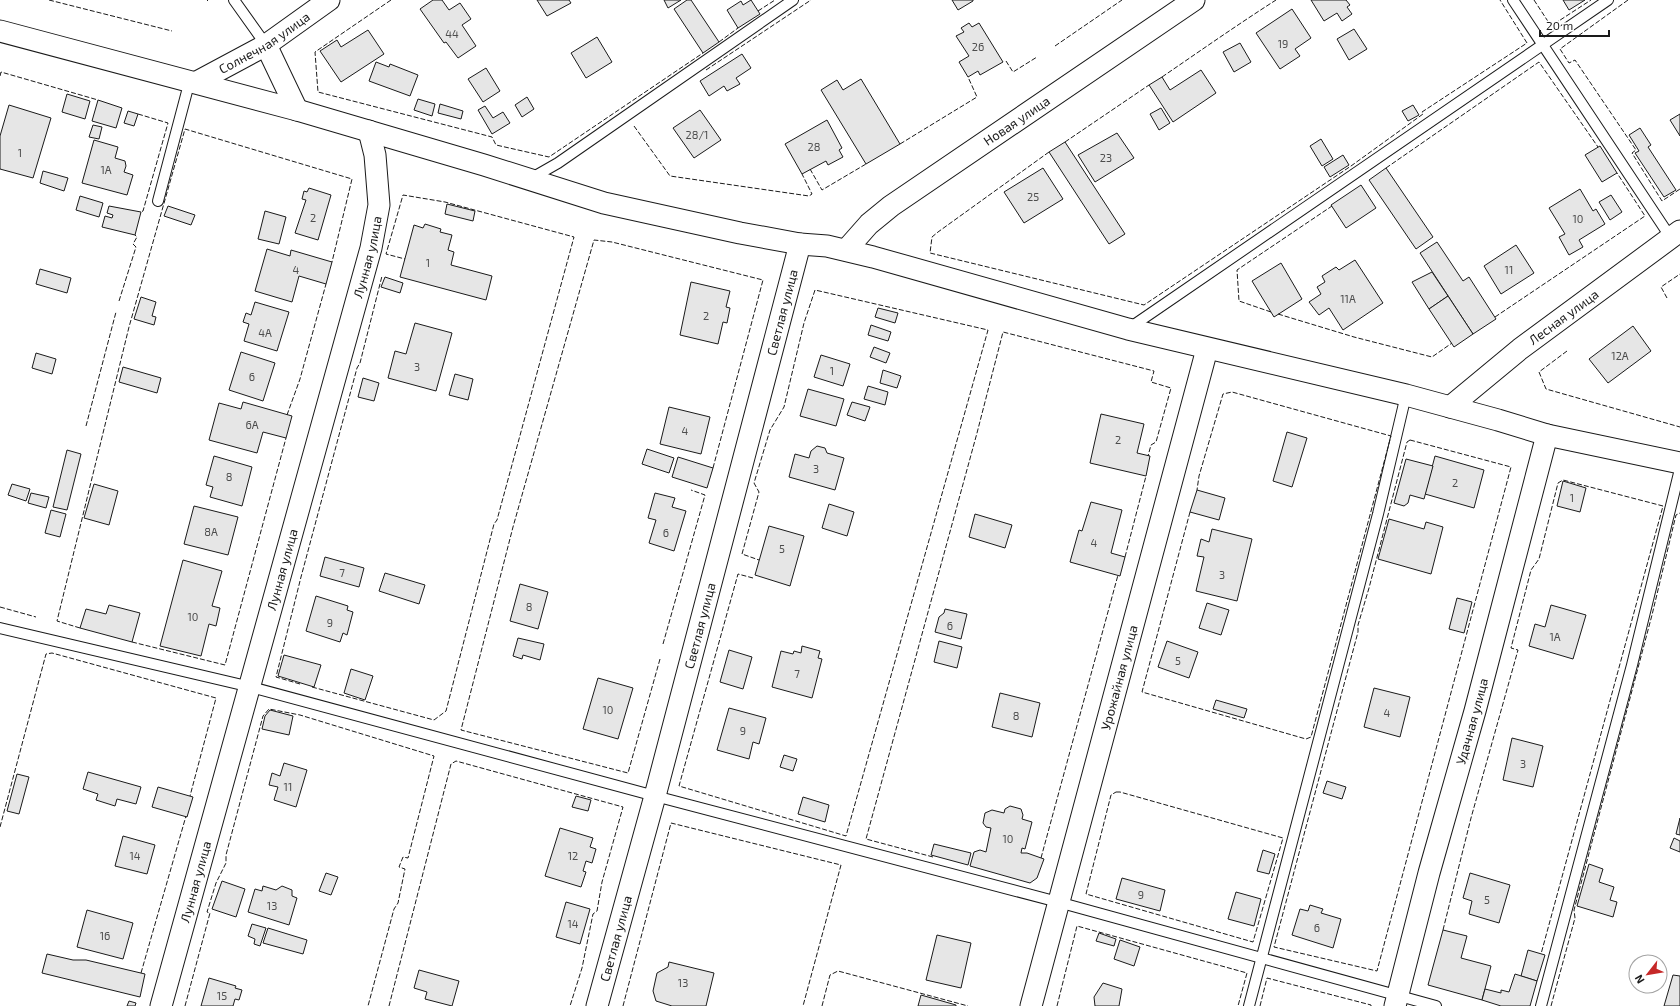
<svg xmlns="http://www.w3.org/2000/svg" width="1680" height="1006" viewBox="0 0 1680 1006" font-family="'Exo 2',sans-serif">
<rect width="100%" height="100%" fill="#fff"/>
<g fill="#e6e6e6" stroke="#1a1a1a">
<path d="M 433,0 L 442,0 L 449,10 L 460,3 L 471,19 L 462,25 L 476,46 L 458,58 L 446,42 L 444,43 L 420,9 Z"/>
<path d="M 537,0 L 569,0 L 571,3 L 547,16 Z"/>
<path d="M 664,0 L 681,0 L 668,8 Z"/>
<path d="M 687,0 L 691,0 L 719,42 L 703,53 L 674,9 Z"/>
<path d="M 751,0 L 760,14 L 738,28 L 727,10 L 741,1 L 743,5 Z"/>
<path d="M 952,0 L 973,0 L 973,1 L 958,10 Z"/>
<path d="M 1311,0 L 1346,0 L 1350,5 L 1347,7 L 1352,14 L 1342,21 L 1337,13 L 1324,21 Z"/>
<path d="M 1563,0 L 1585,0 L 1569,10 Z"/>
<path d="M 1292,9 L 1311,38 L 1295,49 L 1300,56 L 1280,69 L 1256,33 Z"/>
<path d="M 969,23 L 972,27 L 979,23 L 1003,62 L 980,75 L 978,71 L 968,77 L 959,62 L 969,56 L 956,36 L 964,32 L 961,28 Z"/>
<path d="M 1354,29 L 1367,49 L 1349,60 L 1337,39 Z"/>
<path d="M 368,30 L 384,54 L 341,82 L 320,51 L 337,40 L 341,47 Z"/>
<path d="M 597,37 L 612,62 L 586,78 L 571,53 Z"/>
<path d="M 1240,43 L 1251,62 L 1234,72 L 1223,52 Z"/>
<path d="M 742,54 L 751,68 L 736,78 L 740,84 L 727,91 L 724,86 L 709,96 L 700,81 Z"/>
<path d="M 376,62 L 389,67 L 390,64 L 418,75 L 410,96 L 369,81 Z"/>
<path d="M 486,68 L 500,91 L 483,102 L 468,79 Z"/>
<path d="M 1201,70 L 1216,93 L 1173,122 L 1149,85 L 1162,77 L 1170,90 Z"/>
<path d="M 861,79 L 900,144 L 866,164 L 821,90 L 837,80 L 843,90 Z"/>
<path d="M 67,94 L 90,101 L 85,119 L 62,112 Z"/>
<path d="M 527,97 L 534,109 L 522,117 L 515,105 Z"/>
<path d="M 418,99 L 435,104 L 432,116 L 414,110 Z"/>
<path d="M 98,100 L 122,108 L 116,128 L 92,121 Z"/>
<path d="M 440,104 L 463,111 L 461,119 L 438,113 Z"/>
<path d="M 9,105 L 51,118 L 33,178 L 0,169 L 0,136 Z"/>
<path d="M 1413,105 L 1419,115 L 1408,121 L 1402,111 Z"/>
<path d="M 485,106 L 493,118 L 503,112 L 510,123 L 492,134 L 478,110 Z"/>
<path d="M 1161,108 L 1170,123 L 1159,130 L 1150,114 Z"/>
<path d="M 700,110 L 721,140 L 694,158 L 673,128 Z"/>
<path d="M 128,111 L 138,114 L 134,126 L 124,123 Z"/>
<path d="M 1680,114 L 1680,136 L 1670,120 Z"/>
<path d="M 827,120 L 842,148 L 839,150 L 843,157 L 828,165 L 826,161 L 802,174 L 785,144 Z"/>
<path d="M 93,125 L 102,127 L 99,139 L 89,137 Z"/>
<path d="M 1640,128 L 1651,145 L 1648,147 L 1676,190 L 1664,197 L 1635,153 L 1639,151 L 1629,135 Z"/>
<path d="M 1117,133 L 1134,158 L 1095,182 L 1078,155 Z"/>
<path d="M 1321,139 L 1333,159 L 1322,166 L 1310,146 Z"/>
<path d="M 94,140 L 118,147 L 115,158 L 125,161 L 126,166 L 124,172 L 133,175 L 127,195 L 82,183 Z"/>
<path d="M 1065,142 L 1125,234 L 1109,244 L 1049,152 Z"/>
<path d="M 1600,146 L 1617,173 L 1602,182 L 1585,155 Z"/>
<path d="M 1343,155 L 1349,165 L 1330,177 L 1324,167 Z"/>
<path d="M 1043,168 L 1063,199 L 1024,223 L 1004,192 Z"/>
<path d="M 1386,168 L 1433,237 L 1416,249 L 1369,180 Z"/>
<path d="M 43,171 L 68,178 L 64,191 L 40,183 Z"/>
<path d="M 1361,185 L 1376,208 L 1346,228 L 1331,205 Z"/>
<path d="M 309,188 L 331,195 L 318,240 L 295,233 L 306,200 L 302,199 L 304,191 L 307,192 Z"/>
<path d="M 1580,189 L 1593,211 L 1596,209 L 1605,224 L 1579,240 L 1583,247 L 1569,255 L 1559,237 L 1565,234 L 1549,208 Z"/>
<path d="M 1611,195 L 1622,212 L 1610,220 L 1599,202 Z"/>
<path d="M 80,196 L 103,203 L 99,217 L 76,210 Z"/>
<path d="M 447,204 L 475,211 L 473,221 L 445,214 Z"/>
<path d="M 109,206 L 141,212 L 135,235 L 102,227 L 105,216 L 112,218 L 113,215 L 107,213 Z"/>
<path d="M 168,206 L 195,215 L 191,225 L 164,216 Z"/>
<path d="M 265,211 L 286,217 L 279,244 L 258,239 Z"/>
<path d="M 425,224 L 441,229 L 440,232 L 452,235 L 448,250 L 454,252 L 451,265 L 492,276 L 486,300 L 400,277 L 414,225 L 423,228 Z"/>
<path d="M 1437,242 L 1463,281 L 1469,277 L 1496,319 L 1473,334 L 1420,253 Z"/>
<path d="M 1516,245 L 1534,273 L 1501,294 L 1484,266 Z"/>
<path d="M 267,249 L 290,256 L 291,250 L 332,262 L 326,284 L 299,276 L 292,302 L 255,291 Z"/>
<path d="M 1355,260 L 1383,303 L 1343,330 L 1329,308 L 1319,315 L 1309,302 L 1321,294 L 1317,287 L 1325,282 L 1322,276 L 1336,267 L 1339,270 Z"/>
<path d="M 1281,263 L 1302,299 L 1274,317 L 1252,281 Z"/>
<path d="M 40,269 L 71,278 L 67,293 L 36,284 Z"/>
<path d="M 1432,272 L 1448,296 L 1429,309 L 1412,282 Z"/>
<path d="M 385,277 L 403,283 L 400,293 L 381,287 Z"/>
<path d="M 691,282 L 730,291 L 726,307 L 730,308 L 727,323 L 723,322 L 718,344 L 680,335 Z"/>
<path d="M 1448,296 L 1473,334 L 1454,347 L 1429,309 Z"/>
<path d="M 141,297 L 156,302 L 152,316 L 156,317 L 154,325 L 134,319 Z"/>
<path d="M 255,302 L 289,312 L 277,351 L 244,341 L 249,324 L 243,322 L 246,313 L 251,315 Z"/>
<path d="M 878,308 L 898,313 L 895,323 L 875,317 Z"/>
<path d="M 415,323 L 452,333 L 436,391 L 388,378 L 395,351 L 406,354 Z"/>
<path d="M 871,325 L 891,332 L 888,341 L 868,335 Z"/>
<path d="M 1633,326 L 1651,351 L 1608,383 L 1589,359 Z"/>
<path d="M 874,347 L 890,353 L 886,363 L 870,357 Z"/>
<path d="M 241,352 L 275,363 L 263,401 L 229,390 Z"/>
<path d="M 36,353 L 56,359 L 52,374 L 32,368 Z"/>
<path d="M 821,355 L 850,364 L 843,386 L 814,377 Z"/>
<path d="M 123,367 L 161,378 L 157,393 L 119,382 Z"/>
<path d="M 883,370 L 901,376 L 897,388 L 880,383 Z"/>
<path d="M 455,374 L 473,379 L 468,400 L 449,395 Z"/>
<path d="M 363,378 L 379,383 L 374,401 L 358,397 Z"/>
<path d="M 868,386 L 888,392 L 885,405 L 864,399 Z"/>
<path d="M 808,389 L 844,399 L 836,426 L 800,416 Z"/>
<path d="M 243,402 L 292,416 L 286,438 L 263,432 L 257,453 L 209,440 L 219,403 L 241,409 Z"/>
<path d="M 852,402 L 870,407 L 865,421 L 847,415 Z"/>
<path d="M 669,407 L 710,417 L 701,454 L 660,444 Z"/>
<path d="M 1101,414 L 1144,424 L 1137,453 L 1150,456 L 1146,476 L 1090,463 Z"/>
<path d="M 1287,432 L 1307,438 L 1292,487 L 1273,481 Z"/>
<path d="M 817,446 L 825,448 L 827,453 L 844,458 L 835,490 L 789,477 L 795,454 L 809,458 L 811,451 Z"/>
<path d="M 647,449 L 674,458 L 669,473 L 642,464 Z"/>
<path d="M 67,450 L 81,454 L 67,510 L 53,507 Z"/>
<path d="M 214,456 L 252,467 L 242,506 L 210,497 L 213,487 L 206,485 Z"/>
<path d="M 1435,456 L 1484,470 L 1474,508 L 1425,494 Z"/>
<path d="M 678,457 L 713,468 L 707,488 L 672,477 Z"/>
<path d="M 1406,459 L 1433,466 L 1424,499 L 1410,495 L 1408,503 L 1404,506 L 1394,503 Z"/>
<path d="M 1563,481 L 1586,488 L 1580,512 L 1557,506 Z"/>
<path d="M 12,484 L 30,489 L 26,501 L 8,495 Z"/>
<path d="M 94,484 L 118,491 L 109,525 L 84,518 Z"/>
<path d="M 1197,490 L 1225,498 L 1219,520 L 1190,512 Z"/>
<path d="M 31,493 L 49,497 L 46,508 L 28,503 Z"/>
<path d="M 655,493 L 675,498 L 672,507 L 686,511 L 674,551 L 649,543 L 656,520 L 648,518 Z"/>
<path d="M 1091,502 L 1122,510 L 1111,553 L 1125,557 L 1120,576 L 1070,562 L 1079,530 L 1082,531 Z"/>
<path d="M 829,504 L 854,512 L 847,536 L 822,528 Z"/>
<path d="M 194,506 L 238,517 L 228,555 L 184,544 Z"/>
<path d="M 51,510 L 66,514 L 60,537 L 45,533 Z"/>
<path d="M 975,514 L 1012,525 L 1005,548 L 969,537 Z"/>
<path d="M 1389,519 L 1424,529 L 1426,522 L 1443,527 L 1431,574 L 1378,559 Z"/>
<path d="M 769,526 L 804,536 L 790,586 L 755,575 Z"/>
<path d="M 1212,529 L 1252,539 L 1237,601 L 1196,591 L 1204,557 L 1197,556 L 1201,539 L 1209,542 Z"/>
<path d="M 325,557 L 364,568 L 359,587 L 320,576 Z"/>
<path d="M 183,560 L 222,571 L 212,606 L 220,608 L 216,626 L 209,624 L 201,656 L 160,646 Z"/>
<path d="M 385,573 L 425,585 L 419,604 L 379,591 Z"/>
<path d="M 520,584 L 548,592 L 538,629 L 510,621 Z"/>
<path d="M 316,596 L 348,606 L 347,610 L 353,612 L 347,635 L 343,633 L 340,642 L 306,631 Z"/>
<path d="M 1457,598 L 1472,602 L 1464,633 L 1449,629 Z"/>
<path d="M 1207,603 L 1229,610 L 1221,635 L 1199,628 Z"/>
<path d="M 109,605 L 140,613 L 132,642 L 80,628 L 86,609 L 106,614 Z"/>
<path d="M 1551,605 L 1586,615 L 1573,659 L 1529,646 L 1535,624 L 1545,627 Z"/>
<path d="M 945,609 L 967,614 L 961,639 L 935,632 L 939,617 L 944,613 Z"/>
<path d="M 518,638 L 544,644 L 540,660 L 523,655 L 522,659 L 513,656 Z"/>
<path d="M 939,641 L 962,647 L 957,668 L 934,662 Z"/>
<path d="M 1167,641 L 1198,652 L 1189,678 L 1158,667 Z"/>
<path d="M 802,646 L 820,651 L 818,658 L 822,659 L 812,698 L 772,687 L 781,651 L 793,654 L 794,651 L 801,653 Z"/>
<path d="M 729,650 L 752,657 L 743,689 L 720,682 Z"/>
<path d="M 284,655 L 321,665 L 314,687 L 278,676 Z"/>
<path d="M 351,669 L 373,676 L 365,700 L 344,693 Z"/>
<path d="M 598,678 L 633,688 L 618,739 L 583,729 Z"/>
<path d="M 1374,688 L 1410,697 L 1400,737 L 1364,727 Z"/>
<path d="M 1000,693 L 1040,703 L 1032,737 L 992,727 Z"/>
<path d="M 1216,700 L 1247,709 L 1244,718 L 1213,709 Z"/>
<path d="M 729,708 L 766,718 L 759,744 L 753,742 L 749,759 L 717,750 Z"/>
<path d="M 270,710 L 293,716 L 289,735 L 262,729 L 265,716 Z"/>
<path d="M 1512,738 L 1543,746 L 1533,787 L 1503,780 Z"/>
<path d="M 784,755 L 797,759 L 793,771 L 780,767 Z"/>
<path d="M 284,763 L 307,770 L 296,807 L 274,800 L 278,787 L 269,785 L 272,773 L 280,776 Z"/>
<path d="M 88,772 L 141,787 L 136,804 L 117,799 L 115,806 L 96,800 L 98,794 L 83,789 Z"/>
<path d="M 17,774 L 29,777 L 19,814 L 7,811 Z"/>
<path d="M 1327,781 L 1346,787 L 1342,799 L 1323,793 Z"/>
<path d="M 158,787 L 193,797 L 187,817 L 152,807 Z"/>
<path d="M 576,796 L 591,800 L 588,811 L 572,807 Z"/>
<path d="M 803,797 L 829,805 L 825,822 L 798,814 Z"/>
<path d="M 1010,806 L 1021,809 L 1023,815 L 1022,819 L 1032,822 L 1025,849 L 1022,848 L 1021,853 L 1027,853 L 1044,859 L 1037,878 L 1030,883 L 970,866 L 974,852 L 980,850 L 986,852 L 991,828 L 986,827 L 983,823 L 985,813 L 992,810 L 1004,813 L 1005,809 Z"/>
<path d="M 1680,818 L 1680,835 L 1676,834 Z"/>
<path d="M 560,828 L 593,838 L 590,847 L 596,849 L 592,863 L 586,861 L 583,871 L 586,872 L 581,887 L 545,876 Z"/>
<path d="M 123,836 L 155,845 L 147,874 L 115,866 Z"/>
<path d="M 1674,838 L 1680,841 L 1680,852 L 1670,848 Z"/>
<path d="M 934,844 L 971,853 L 968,865 L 931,855 Z"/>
<path d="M 1263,850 L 1275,854 L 1269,874 L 1257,871 Z"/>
<path d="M 1589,864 L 1603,869 L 1599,882 L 1614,887 L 1610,900 L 1617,902 L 1613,917 L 1577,906 Z"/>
<path d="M 326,873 L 338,877 L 331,895 L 319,891 Z"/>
<path d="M 1470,873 L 1510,885 L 1499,923 L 1469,914 L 1472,901 L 1463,898 Z"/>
<path d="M 1122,878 L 1165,890 L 1160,911 L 1116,899 Z"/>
<path d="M 222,881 L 245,889 L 236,917 L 212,909 Z"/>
<path d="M 263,886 L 276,890 L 282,886 L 292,890 L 292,896 L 297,898 L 289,925 L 248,912 L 255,889 L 262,891 Z"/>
<path d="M 1236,892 L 1261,899 L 1254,926 L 1228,919 Z"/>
<path d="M 566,902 L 590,909 L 580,944 L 556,937 Z"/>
<path d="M 1310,905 L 1323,909 L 1321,913 L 1341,919 L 1333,948 L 1292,935 L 1300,909 L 1308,911 Z"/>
<path d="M 87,910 L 133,923 L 123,959 L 77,947 Z"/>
<path d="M 252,924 L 266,928 L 260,946 L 254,944 L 255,939 L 248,936 Z"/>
<path d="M 268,928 L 307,940 L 303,954 L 263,943 Z"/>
<path d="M 1443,930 L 1467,936 L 1461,958 L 1491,966 L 1482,1000 L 1428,985 Z"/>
<path d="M 1099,933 L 1116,939 L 1114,946 L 1096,941 Z"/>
<path d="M 937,935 L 971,943 L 961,988 L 926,980 Z"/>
<path d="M 1120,940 L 1140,947 L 1134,966 L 1114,959 Z"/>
<path d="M 1528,950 L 1545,955 L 1537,981 L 1521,976 Z"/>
<path d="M 47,954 L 73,960 L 86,960 L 145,974 L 140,997 L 42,973 Z"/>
<path d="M 669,962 L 714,973 L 706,1006 L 672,1006 L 656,1001 L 653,991 L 657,973 L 668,967 Z"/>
<path d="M 419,970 L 459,981 L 452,1006 L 425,999 L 427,992 L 414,988 Z"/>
<path d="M 1515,974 L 1537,981 L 1530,1006 L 1501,1006 L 1482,1000 L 1485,989 L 1501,993 L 1501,990 L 1509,992 Z"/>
<path d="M 1673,975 L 1680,976 L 1680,1006 L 1664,1006 Z"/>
<path d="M 209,978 L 236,986 L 235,988 L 242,990 L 239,1000 L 235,999 L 233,1006 L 201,1006 Z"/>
<path d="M 1103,983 L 1122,989 L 1119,1006 L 1095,1006 L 1094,997 Z"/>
<path d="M 921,995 L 956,1005 L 956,1006 L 918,1006 Z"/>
<path d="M 129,1001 L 136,1003 L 135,1006 L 127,1006 Z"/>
</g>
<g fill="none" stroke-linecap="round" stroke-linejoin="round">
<g stroke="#1a1a1a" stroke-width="12">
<g id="service">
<path d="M 234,0 L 266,45"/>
<path d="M 1513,0 L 1671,238"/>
<path d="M 530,179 L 558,163 L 793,0"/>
<path d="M 158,201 L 190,80"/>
<path d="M 1128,329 L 1608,0"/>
<path d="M 0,628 L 251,687 L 655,796 L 1058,902 L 1436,1006"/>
<path d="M 1249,1006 L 1378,514 L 1406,395"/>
<path d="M 1541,1006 L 1632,665 L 1680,469"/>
</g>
</g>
<g stroke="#1a1a1a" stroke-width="23">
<g id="minor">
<path d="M 0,31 L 297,110 L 484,165 L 604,203 L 740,233 L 800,244 L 827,246 L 873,257 L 1128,329 L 1406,395 L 1498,420 L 1547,435 L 1680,463"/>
<path d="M 266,45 L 297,110"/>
<path id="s1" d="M 197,82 L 266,45 L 329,0"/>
<path id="s2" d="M 846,250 L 869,224 L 891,206 L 1194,0"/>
<path id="s3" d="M 1450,407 L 1520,349 L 1680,231"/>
<path id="s4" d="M 161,1006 L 371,248 L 379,205 L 375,155 L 369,131"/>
<path id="s5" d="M 597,1006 L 655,796 L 800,244"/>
<path id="s6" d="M 1031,1006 L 1207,349"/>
<path id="s7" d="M 1395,1006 L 1429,873 L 1475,711 L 1547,435"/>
</g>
</g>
<use href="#service" stroke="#fff" stroke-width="10"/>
<use href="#minor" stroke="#fff" stroke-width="21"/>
<g stroke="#1a1a1a" stroke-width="1" stroke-dasharray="5 2" stroke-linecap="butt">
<path d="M 49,0 L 172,31"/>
<path d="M 207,0 L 208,1"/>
<path d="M 391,0 L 315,52 L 318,92 L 492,137 L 496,145 L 549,157 L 703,53"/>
<path d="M 1534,0 L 1551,26 L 1591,0"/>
<path d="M 1628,0 L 1560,49 L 1569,63 L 1575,60 L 1636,150 L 1632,153 L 1662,201 L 1680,189"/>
<path d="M 758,11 L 775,0"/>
<path d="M 719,42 L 738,28"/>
<path d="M 1055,46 L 1122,0"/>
<path d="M 1006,61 L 1013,72 L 1037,57"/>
<path d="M 706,70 L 811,0"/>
<path d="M 0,76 L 1,72 L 98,100"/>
<path d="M 1162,77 C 1200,51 1237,25 1276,0"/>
<path d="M 138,114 L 168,123 L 143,211 L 141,212"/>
<path d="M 634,126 L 670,176 L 809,196 L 812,194 L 802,174"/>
<path d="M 1065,142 L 1149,85"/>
<path d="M 900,144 L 977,97 L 968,77"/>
<path d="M 1049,152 L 938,232 L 932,237 L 930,253 L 1144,305 L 1351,166 L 1423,114 L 1422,112 L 1527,43 L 1500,0"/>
<path d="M 1386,168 L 1539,62 L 1598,147"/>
<path d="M 810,169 L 822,190 L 866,164"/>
<path d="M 1667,298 L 1661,287 L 1680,274"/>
<path d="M 119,301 L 136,247 L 133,244 L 137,237 L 135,235"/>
<path d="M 1271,312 L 1239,301 L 1237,270 L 1332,206"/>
<path d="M 1278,314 L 1354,337 L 1432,357 L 1452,343"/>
<path d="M 1495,317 L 1645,216 L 1617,173"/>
<path d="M 1567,351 L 1539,372 L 1546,389 L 1680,427"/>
<path d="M 287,415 L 300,379 L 326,284"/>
<path d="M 86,426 L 116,312"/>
<path d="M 1410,440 L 1511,467 L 1377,971 L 1274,947 L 1358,632 L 1358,625 L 1369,588 L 1407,442 Z"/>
<path d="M 1190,512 L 1142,692 L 1306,739 L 1311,737 L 1391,436 L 1232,392 L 1223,394 L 1199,476 L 1197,490"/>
<path d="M 1125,557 L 1146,476"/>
<path d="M 753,578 L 738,574 L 679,786 L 846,836 L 988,330 L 815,290 L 804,323 L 784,407 L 770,430 L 754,483 L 759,492 L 742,554 L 759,560"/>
<path d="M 0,607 L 36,617"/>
<path d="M 80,628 L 57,621 L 129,327 L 185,129 L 352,179 L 332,262"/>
<path d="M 132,642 L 225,665 L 286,438"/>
<path d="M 663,644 L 705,495 L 691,490"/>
<path d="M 660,659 L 628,773 L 461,730 L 513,527 L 594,240 L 612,242 L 763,280 L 713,468"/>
<path d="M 300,684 L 276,677 L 301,577 L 357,368 L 360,363 L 382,276"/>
<path d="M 312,687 L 434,720 L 446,711 L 494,524 L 497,520 L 574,237 L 445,202 L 403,195 L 386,254 L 405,259"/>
<path d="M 1116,792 L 1120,792 L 1283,838 L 1253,942 L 1086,894 L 1111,795 Z"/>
<path d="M 0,827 L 46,654 L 52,653 L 216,698 L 190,796"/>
<path d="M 933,857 L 866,839 L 977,433 L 1003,332 L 1154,371 L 1151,382 L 1171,388 L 1156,442 L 1151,445 L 1148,456"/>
<path d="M 1041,858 L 1118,575"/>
<path d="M 1443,930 L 1471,818 L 1518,650 L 1511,648 L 1531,570 L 1539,559 L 1558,483 L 1563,480 L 1663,506 L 1541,954"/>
<path d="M 141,973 L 186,816"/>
<path d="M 185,1006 L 210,913 L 207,912 L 216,883 L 226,863 L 226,855 L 263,716 L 269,709 L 300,715 L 434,756 L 408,858 L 403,857 L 399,867 L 405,869 L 398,903 L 394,909 L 368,1006"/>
<path d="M 389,1006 L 451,764 L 456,761 L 623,807 L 602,882 L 597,911 L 593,914 L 582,968 L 570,1006"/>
<path d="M 623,1006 L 671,823 L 841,865 L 803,1006"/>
<path d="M 822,1006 L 830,975 L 838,971 L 968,1006"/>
<path d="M 1057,1006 L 1077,926 L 1247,973 L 1238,1006"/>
<path d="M 1260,1006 L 1267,978 L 1371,1005 L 1371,1006"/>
<path d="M 1551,1006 L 1575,918 L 1574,910 L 1652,615 L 1676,515 L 1680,513"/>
</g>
</g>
<g text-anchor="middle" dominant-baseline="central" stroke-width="3" stroke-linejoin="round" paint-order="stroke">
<g font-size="11" fill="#4d4d4d">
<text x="452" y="33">44</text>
<text x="1283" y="43">19</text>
<text x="978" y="46">26</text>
<text x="697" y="134">28/1</text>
<text x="814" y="146">28</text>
<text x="20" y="152">1</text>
<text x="1106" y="157">23</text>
<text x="106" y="169">1А</text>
<text x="1033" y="196">25</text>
<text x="313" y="217">2</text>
<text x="1578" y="218">10</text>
<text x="428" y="262">1</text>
<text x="296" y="269">4</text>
<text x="1509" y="269">11</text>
<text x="1348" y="298">11А</text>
<text x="706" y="315">2</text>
<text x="265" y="332">4А</text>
<text x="1620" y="355">12А</text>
<text x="417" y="366">3</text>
<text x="832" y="370">1</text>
<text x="252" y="376">6</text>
<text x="252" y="424">6А</text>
<text x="685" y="430">4</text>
<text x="1118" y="439">2</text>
<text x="816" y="468">3</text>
<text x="229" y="476">8</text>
<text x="1455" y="482">2</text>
<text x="1572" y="497">1</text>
<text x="211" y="531">8А</text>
<text x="666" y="532">6</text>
<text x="1094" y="542">4</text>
<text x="782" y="548">5</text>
<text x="342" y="572">7</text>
<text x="1222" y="574">3</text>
<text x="529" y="606">8</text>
<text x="193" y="616">10</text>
<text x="330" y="622">9</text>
<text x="950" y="625">6</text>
<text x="1555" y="636">1А</text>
<text x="1178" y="660">5</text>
<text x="797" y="673">7</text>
<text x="608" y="709">10</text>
<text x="1387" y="712">4</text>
<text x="1016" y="715">8</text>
<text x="743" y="730">9</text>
<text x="1523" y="763">3</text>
<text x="288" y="786">11</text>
<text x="1008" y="838">10</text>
<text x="135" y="855">14</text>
<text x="573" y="855">12</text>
<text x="1141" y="894">9</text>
<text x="1487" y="899">5</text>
<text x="272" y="905">13</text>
<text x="573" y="923">14</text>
<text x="1317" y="927">6</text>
<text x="105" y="935">16</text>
<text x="683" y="982">13</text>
<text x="222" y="995">15</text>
</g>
<g font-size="13" fill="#1a1a1a" stroke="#fff">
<text stroke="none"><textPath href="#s1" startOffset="78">Солнечная улица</textPath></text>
<text stroke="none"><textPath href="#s2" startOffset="215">Новая улица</textPath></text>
<text stroke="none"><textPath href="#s4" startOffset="777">Лунная улица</textPath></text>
<text stroke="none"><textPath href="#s5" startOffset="718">Светлая улица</textPath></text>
<text stroke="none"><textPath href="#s3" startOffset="145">Лесная улица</textPath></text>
<text stroke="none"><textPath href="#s4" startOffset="453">Лунная улица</textPath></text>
<text stroke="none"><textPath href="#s5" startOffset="394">Светлая улица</textPath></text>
<text stroke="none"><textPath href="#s6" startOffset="340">Урожайная улица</textPath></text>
<text stroke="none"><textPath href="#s7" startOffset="295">Удачная улица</textPath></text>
<text stroke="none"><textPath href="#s4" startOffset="129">Лунная улица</textPath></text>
<text stroke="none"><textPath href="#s5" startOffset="70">Светлая улица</textPath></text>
</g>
</g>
<g transform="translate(1648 974) rotate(239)"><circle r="19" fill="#ffffff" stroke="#a3a3a3"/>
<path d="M0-3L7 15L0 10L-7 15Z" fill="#c62828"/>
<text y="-6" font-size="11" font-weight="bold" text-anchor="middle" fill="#1a1a1a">N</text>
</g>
<path d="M1540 30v6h69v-6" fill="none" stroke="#1a1a1a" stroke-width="2"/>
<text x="1546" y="30" font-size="12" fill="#1a1a1a" stroke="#ffffff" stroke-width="3" paint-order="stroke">20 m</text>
</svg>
